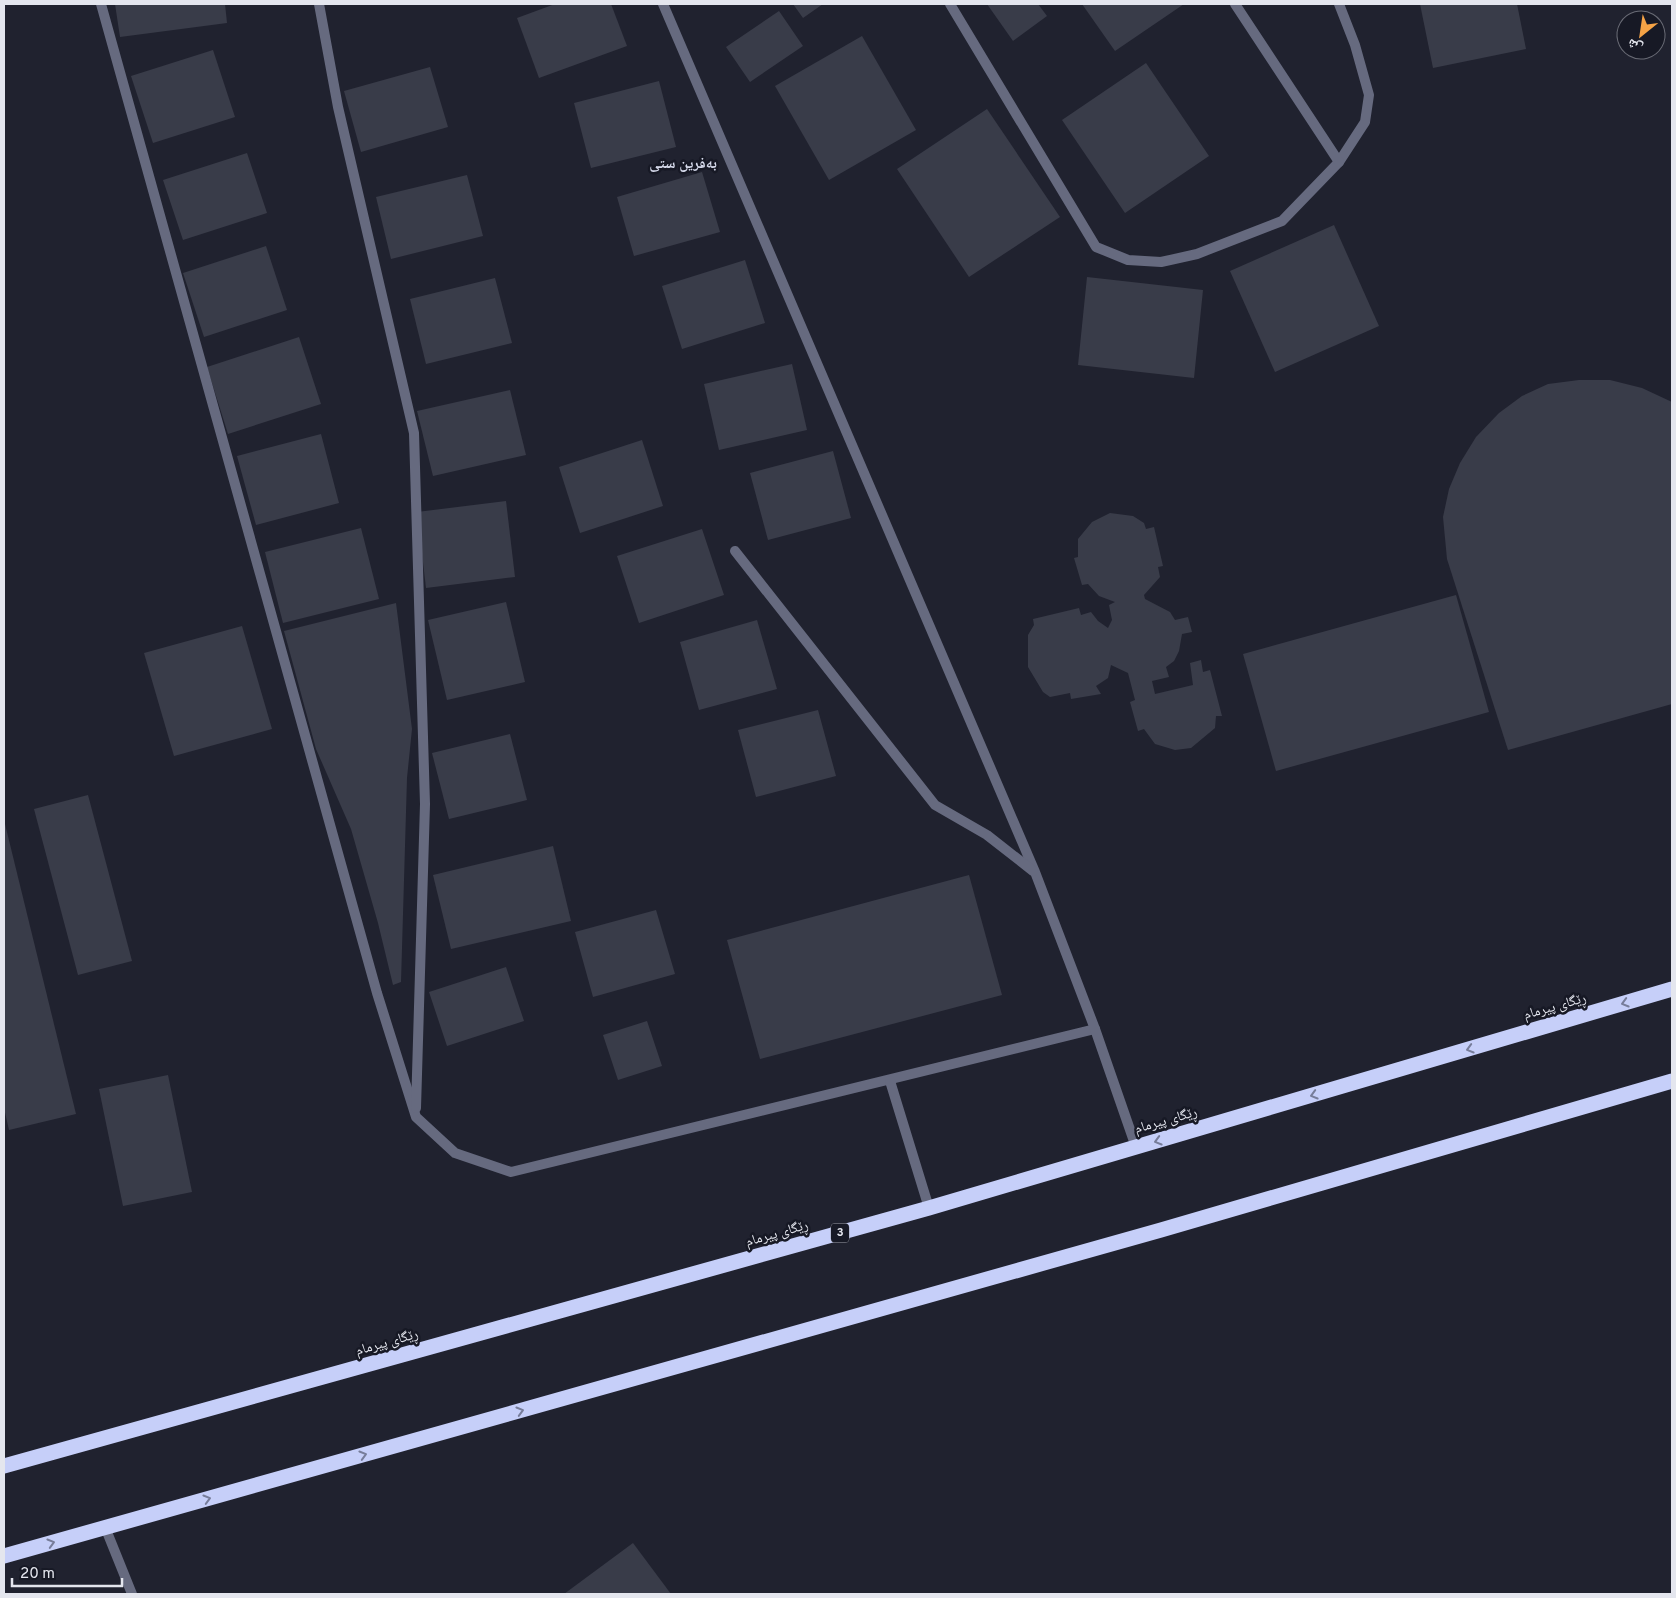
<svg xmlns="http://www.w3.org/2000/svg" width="1676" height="1598" viewBox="0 0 1676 1598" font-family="Overpass,'Noto Naskh Arabic',sans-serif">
<rect width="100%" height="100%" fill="#20222f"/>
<g fill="#393c49">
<path d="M 115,4 L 225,4 L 227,23 L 120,37 Z"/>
<path d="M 555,4 L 611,4 L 627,46 L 539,78 L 517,18 Z"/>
<path d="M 793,4 L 823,4 L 803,18 Z"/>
<path d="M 987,4 L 1038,4 L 1047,16 L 1013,41 Z"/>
<path d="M 1082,4 L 1184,4 L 1115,51 Z"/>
<path d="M 1420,4 L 1517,4 L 1526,49 L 1433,68 Z"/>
<path d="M 779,11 L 803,46 L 750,82 L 726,47 Z"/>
<path d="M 862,36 L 916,130 L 829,180 L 775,86 Z"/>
<path d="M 213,50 L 235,117 L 153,143 L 131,76 Z"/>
<path d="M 1146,63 L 1209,156 L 1125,213 L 1062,120 Z"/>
<path d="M 430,67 L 448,127 L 361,152 L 344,91 Z"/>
<path d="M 659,81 L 676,147 L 591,168 L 574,103 Z"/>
<path d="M 987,109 L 1060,217 L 969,277 L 897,169 Z"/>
<path d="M 247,153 L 267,213 L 183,240 L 163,180 Z"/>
<path d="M 702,172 L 720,232 L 634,256 L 617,197 Z"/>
<path d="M 467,175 L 483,236 L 391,259 L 376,197 Z"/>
<path d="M 1334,225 L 1379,326 L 1275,372 L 1230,271 Z"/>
<path d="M 266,246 L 287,310 L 204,337 L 183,273 Z"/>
<path d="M 745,260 L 765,323 L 682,349 L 662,286 Z"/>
<path d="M 1087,277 L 1203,290 L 1194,378 L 1078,365 Z"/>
<path d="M 495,278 L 512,343 L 426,364 L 410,299 Z"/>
<path d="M 299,337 L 321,404 L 228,434 L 207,367 Z"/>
<path d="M 792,364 L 807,430 L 719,450 L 704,384 Z"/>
<path d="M 1579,380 L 1610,380 L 1642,388 L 1672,402 L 1672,704 L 1508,750 L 1447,559 L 1443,517 L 1449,489 L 1460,463 L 1476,437 L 1499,413 L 1522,396 L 1548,384 Z"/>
<path d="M 510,390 L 526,455 L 433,476 L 417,411 Z"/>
<path d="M 321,434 L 339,503 L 256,525 L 237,456 Z"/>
<path d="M 642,440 L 663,506 L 580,533 L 559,467 Z"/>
<path d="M 833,451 L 851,518 L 768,540 L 750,473 Z"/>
<path d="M 506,501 L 515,577 L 426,588 L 417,512 Z"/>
<path d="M 1110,513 L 1133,516 L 1144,523 L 1146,529 L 1154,527 L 1163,566 L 1158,567 L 1160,577 L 1144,595 L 1145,599 L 1170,612 L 1175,620 L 1188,617 L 1192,632 L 1182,634 L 1179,651 L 1174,661 L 1166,667 L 1169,677 L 1152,681 L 1155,694 L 1193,685 L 1190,663 L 1201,660 L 1203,672 L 1210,670 L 1222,716 L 1216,716 L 1215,728 L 1191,748 L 1175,750 L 1155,744 L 1144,729 L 1138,731 L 1130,702 L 1135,700 L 1128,673 L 1111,665 L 1108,678 L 1096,686 L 1101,694 L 1071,699 L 1070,693 L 1050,697 L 1043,692 L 1028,667 L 1028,635 L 1034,625 L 1033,619 L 1079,608 L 1081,615 L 1091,612 L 1098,621 L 1108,628 L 1112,620 L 1109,605 L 1115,602 L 1099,596 L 1088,584 L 1082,585 L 1074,558 L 1078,557 L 1078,539 L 1092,522 Z"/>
<path d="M 361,528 L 379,599 L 283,623 L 265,552 Z"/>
<path d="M 702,529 L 724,595 L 639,623 L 617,556 Z"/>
<path d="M 1456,595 L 1489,712 L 1276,771 L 1243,654 Z"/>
<path d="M 506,602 L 525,682 L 447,700 L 428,620 Z"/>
<path d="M 396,603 L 412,729 L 407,778 L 401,982 L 393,985 L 378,923 L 351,829 L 316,749 L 284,631 Z"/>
<path d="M 757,620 L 777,689 L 699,710 L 680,642 Z"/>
<path d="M 242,626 L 272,729 L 174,756 L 144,653 Z"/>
<path d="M 818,710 L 836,776 L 756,797 L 738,730 Z"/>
<path d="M 510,734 L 527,800 L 449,819 L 432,753 Z"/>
<path d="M 88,795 L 132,961 L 78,975 L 34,809 Z"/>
<path d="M 4,820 L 76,1114 L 9,1130 L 4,1108 Z"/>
<path d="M 553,846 L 571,921 L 451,949 L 433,875 Z"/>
<path d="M 969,875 L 1002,995 L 760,1059 L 727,940 Z"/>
<path d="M 656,910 L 675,974 L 593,997 L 575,932 Z"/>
<path d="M 506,967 L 524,1021 L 447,1046 L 429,992 Z"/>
<path d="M 647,1021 L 662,1066 L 618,1080 L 603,1035 Z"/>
<path d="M 168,1075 L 192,1192 L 123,1206 L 99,1089 Z"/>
<path d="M 633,1543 L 671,1594 L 564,1594 Z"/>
</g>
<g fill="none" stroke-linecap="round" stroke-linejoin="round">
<path stroke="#666a7f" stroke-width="10" d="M 105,1527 L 132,1594"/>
<g stroke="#666a7f" stroke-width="10">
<path d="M 101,4 L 377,993 L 416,1117 L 455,1153 L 511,1172 L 1095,1029"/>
<path d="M 319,4 L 338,107 L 414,433 L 425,804 L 416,1108"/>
<path d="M 663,4 L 1035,872 L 1095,1029 L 1136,1147"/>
<path d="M 950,4 L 1096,247 L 1128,260 L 1161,262 L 1197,254 L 1282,221 L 1339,162 L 1365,122 L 1369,95 L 1355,45 L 1339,4"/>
<path d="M 1235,4 L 1339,162"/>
<path d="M 735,551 L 935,805 L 987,835 L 1033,871"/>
<path d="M 890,1081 L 929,1208"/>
</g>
<g stroke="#c6cff9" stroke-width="15">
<path d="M 4,1466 L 929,1208 L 1672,989"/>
<path d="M 4,1556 L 1161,1230 L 1672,1081"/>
</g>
</g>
<defs><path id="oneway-chevron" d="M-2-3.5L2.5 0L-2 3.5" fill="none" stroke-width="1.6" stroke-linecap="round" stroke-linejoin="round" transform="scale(1.25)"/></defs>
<g stroke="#777d9a">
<use href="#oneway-chevron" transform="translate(1625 1003) rotate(164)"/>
<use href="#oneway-chevron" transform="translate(1470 1049) rotate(164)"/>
<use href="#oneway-chevron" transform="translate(1314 1095) rotate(164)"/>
<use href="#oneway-chevron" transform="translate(1158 1141) rotate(164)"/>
<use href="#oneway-chevron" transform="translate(520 1411) rotate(-16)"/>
<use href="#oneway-chevron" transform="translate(363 1455) rotate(-16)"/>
<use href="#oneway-chevron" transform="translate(207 1499) rotate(-16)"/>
<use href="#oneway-chevron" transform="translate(51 1543) rotate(-16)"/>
</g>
<g text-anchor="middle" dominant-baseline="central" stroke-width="5" stroke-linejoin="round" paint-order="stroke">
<rect fill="#171925" stroke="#a6a8b2" stroke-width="1" x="831" y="1223.5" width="18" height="19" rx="4"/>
<g font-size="12" font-weight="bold" fill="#e4e6ee">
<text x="840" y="1233">3</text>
</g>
<g font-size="14" fill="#e4e6ee" stroke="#171925">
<text transform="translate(1555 1007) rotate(-16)">ڕێگای پیرمام</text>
<text transform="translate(1166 1121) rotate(-16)">ڕێگای پیرمام</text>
<text transform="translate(777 1234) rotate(-16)">ڕێگای پیرمام</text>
<text transform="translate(387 1343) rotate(-16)">ڕێگای پیرمام</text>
</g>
<g font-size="15" font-weight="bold" fill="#d5d9ea" stroke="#171925">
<text x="683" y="164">به‌فرین ستی</text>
</g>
</g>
<rect width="1676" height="1598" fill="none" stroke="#e4e6ee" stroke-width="10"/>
<g transform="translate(1641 35) rotate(210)"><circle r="24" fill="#171925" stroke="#696b75"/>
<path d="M0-4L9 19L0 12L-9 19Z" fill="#f5a346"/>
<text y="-8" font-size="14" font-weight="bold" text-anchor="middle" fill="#e4e6ee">ش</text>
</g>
<path d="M12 1578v8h110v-8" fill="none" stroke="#e4e6ee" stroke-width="2.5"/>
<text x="20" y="1578" font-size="15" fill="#e4e6ee" stroke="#171925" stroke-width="4" paint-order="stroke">20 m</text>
</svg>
